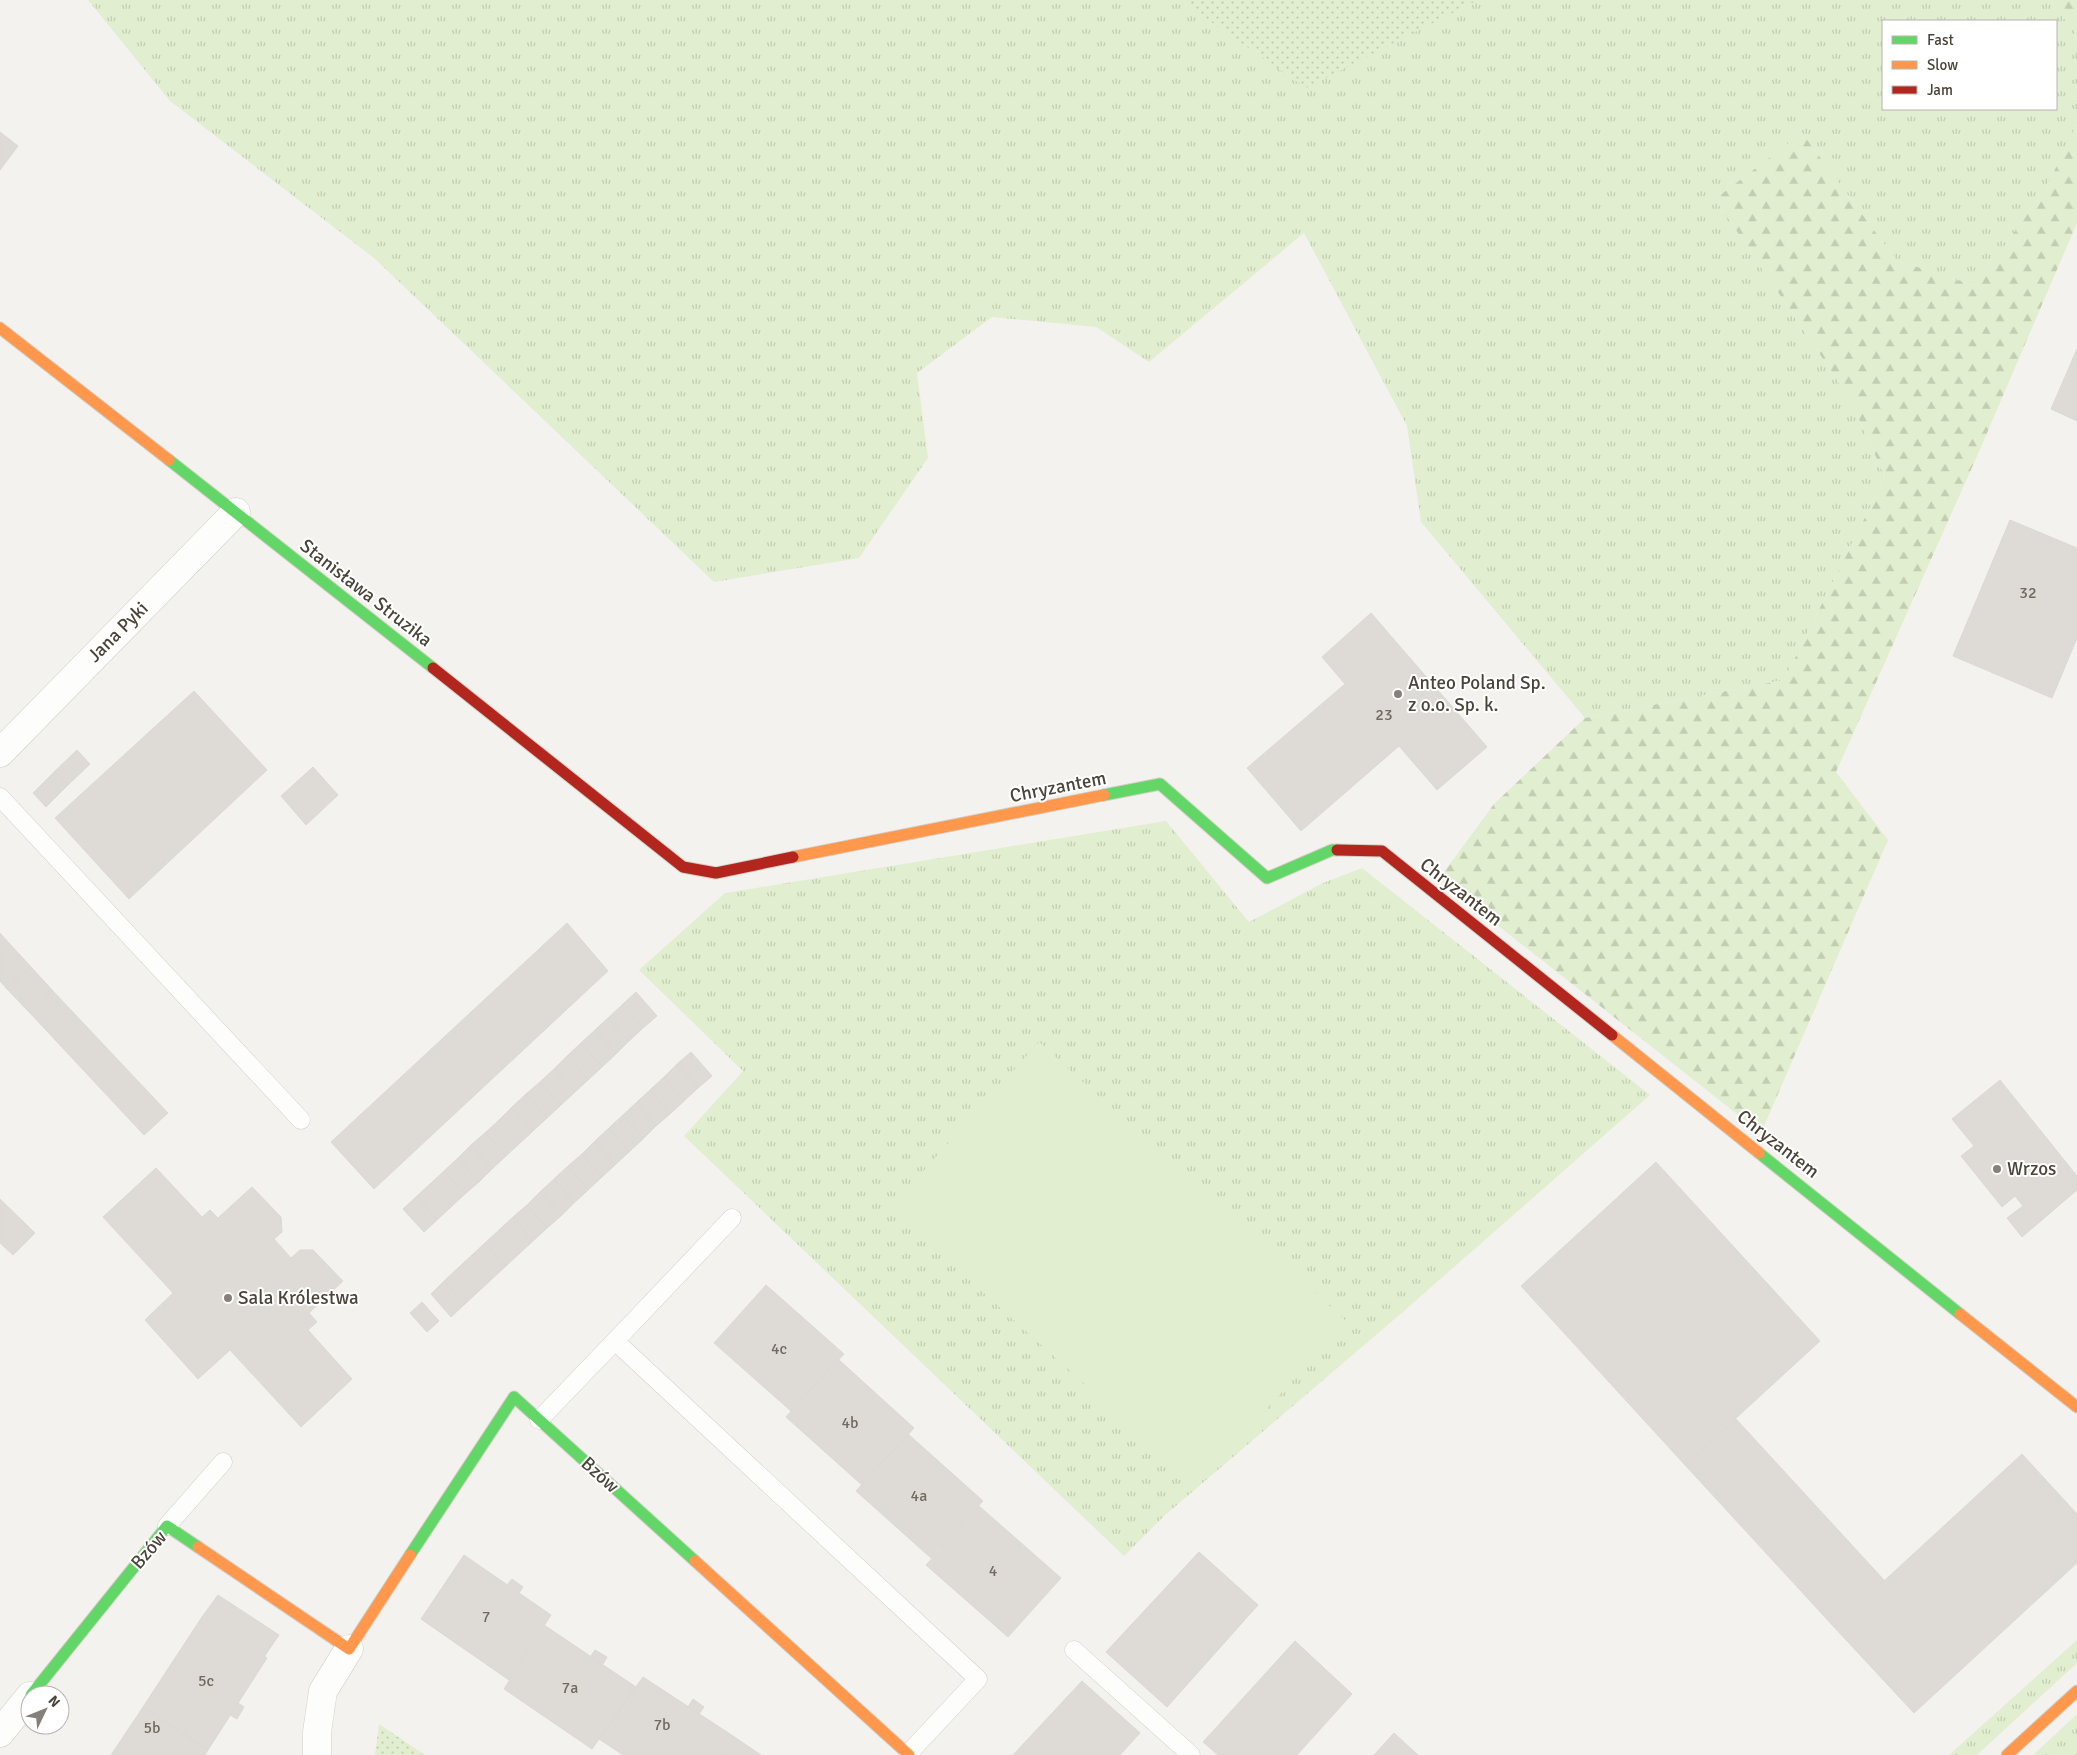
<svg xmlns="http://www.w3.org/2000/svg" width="2077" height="1755" viewBox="0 0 2077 1755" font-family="Signika,sans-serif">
<defs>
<pattern id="grass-tufts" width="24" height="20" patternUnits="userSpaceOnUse" patternTransform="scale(1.25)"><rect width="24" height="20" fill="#e1eecf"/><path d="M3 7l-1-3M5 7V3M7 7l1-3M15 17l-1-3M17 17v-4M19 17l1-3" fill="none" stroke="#c3cdb2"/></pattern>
<pattern id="forest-firs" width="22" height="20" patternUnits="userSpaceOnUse" patternTransform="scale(1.25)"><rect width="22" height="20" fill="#e1eecf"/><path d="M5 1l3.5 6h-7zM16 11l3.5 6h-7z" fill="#c3cdb2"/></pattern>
<pattern id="park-dots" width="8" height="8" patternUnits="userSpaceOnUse" patternTransform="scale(1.25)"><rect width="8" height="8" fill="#e1eecf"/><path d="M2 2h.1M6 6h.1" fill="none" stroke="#c3cdb2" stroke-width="1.8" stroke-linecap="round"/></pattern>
</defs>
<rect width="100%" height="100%" fill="#f4f2ee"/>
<g fill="url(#grass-tufts)" fill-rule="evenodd">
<path d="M 88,0 L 2050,0 L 2077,35 L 2077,124 L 2045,190 L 1975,286 L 1896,260 L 1802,133 L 1715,199 L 1850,399 L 1885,477 L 1784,680 L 1585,718 L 1421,522 L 1407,426 L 1304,233 L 1149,362 L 1096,327 L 992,317 L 917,373 L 928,458 L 859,558 L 714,582 L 374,258 L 170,101 ZM 1883,21 L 2056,21 L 2056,109 L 1883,109 Z"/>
<path d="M 1166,821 L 1249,922 L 1323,883 L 1362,868 L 1650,1095 L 1404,1311 L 1164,1516 L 1124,1556 L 684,1136 L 743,1071 L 639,970 L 725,893 Z"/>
<path d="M 2077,1640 L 2077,1663 L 1977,1755 L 1949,1755 Z"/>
<path d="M 2077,1714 L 2077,1755 L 2033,1755 Z"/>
</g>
<g fill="url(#forest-firs)">
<path d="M 2050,0 L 2077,0 L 2077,35 Z"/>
<path d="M 2077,124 L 2077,223 L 1978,454 L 1836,772 L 1888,840 L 1761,1133 L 1439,879 L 1494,804 L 1585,718 L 1784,680 L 1885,477 L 1850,399 L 1715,199 L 1802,133 L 1896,260 L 1975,286 L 2045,190 Z"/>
</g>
<g fill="url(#park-dots)">
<path d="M 1185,0 L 1478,0 L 1306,88 L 1188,6 Z"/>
<path d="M 379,1724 L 425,1755 L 375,1755 Z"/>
</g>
<path fill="#e1eecf" d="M 1039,1042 L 1346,1321 L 1197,1486 L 890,1208 Z"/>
<g fill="#dedbd6" stroke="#dcd9d4">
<path d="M 0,132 L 18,146 L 0,170 Z"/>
<path d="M 2077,349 L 2077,421 L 2051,409 Z"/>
<path d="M 2010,520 L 2077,548 L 2077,638 L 2052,698 L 1953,656 Z"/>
<path d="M 1371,613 L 1487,747 L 1437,790 L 1399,746 L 1301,831 L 1247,768 L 1345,684 L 1322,657 Z"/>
<path d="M 194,691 L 267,770 L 129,899 L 55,818 Z"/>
<path d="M 77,750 L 90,764 L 68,785 L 55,771 Z"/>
<path d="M 313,767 L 338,795 L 306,825 L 281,796 Z"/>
<path d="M 55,771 L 68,785 L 46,807 L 33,793 Z"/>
<path d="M 567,923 L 608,971 L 374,1189 L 331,1142 Z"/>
<path d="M 0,933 L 9,943 L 0,951 Z"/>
<path d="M 9,943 L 31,967 L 7,989 L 0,981 L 0,951 Z"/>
<path d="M 31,967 L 53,991 L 30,1013 L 7,989 Z"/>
<path d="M 53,991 L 168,1113 L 144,1135 L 30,1013 Z"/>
<path d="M 636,992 L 657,1016 L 643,1028 L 622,1005 Z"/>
<path d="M 622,1005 L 643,1028 L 629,1041 L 608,1018 Z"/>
<path d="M 608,1018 L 629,1041 L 616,1054 L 595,1030 Z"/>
<path d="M 595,1030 L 616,1054 L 602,1067 L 581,1043 Z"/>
<path d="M 581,1043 L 602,1067 L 588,1080 L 567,1056 Z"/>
<path d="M 691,1052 L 712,1076 L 698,1088 L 677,1064 Z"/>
<path d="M 567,1056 L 588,1080 L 575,1092 L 554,1069 Z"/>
<path d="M 677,1064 L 698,1088 L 684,1101 L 664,1077 Z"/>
<path d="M 554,1069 L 575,1092 L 561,1105 L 540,1082 Z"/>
<path d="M 664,1077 L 684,1101 L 670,1114 L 650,1090 Z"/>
<path d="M 2000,1080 L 2077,1176 L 2077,1190 L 2022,1237 L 2007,1218 L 2023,1206 L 2015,1196 L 2002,1207 L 1961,1156 L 1974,1146 L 1952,1119 Z"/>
<path d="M 540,1082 L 561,1105 L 547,1118 L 526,1094 Z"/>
<path d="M 650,1090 L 670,1114 L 656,1126 L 636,1103 Z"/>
<path d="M 526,1094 L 547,1118 L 533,1131 L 512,1107 Z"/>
<path d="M 636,1103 L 656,1126 L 643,1139 L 623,1115 Z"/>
<path d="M 512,1107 L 533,1131 L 520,1143 L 499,1120 Z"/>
<path d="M 623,1115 L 643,1139 L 629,1152 L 609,1128 Z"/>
<path d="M 499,1120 L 520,1143 L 506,1156 L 485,1133 Z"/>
<path d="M 609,1128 L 629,1152 L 615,1165 L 595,1141 Z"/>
<path d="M 485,1133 L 506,1156 L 492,1169 L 471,1145 Z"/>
<path d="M 595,1141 L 615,1165 L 602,1177 L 582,1154 Z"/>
<path d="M 471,1145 L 492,1169 L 479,1182 L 458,1158 Z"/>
<path d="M 582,1154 L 602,1177 L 588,1190 L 568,1166 Z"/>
<path d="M 458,1158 L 479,1182 L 465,1194 L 444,1171 Z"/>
<path d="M 1656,1162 L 1820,1341 L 1685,1465 L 1521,1286 Z"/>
<path d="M 568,1166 L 588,1190 L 574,1203 L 554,1179 Z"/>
<path d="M 156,1168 L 202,1217 L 210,1210 L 218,1218 L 252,1187 L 281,1217 L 282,1232 L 274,1239 L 291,1258 L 300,1250 L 313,1250 L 343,1281 L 309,1313 L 317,1322 L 308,1330 L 352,1379 L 301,1427 L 230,1350 L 198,1379 L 145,1320 L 173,1293 L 103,1217 Z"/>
<path d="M 444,1171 L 465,1194 L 452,1206 L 430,1184 Z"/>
<path d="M 554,1179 L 574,1203 L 561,1216 L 540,1192 Z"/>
<path d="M 430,1184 L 452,1206 L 437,1220 L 417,1196 Z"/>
<path d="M 540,1192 L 561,1216 L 547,1228 L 527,1205 Z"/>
<path d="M 417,1196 L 437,1220 L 424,1232 L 403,1209 Z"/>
<path d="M 0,1199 L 35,1233 L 13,1255 L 0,1243 Z"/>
<path d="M 527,1205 L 547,1228 L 533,1241 L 513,1217 Z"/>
<path d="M 513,1217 L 533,1241 L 520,1253 L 499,1230 Z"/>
<path d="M 499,1230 L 520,1253 L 506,1266 L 485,1243 Z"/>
<path d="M 485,1243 L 506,1266 L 492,1279 L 472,1255 Z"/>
<path d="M 472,1255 L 492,1279 L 479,1291 L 458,1268 Z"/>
<path d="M 458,1268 L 479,1291 L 465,1304 L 444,1281 Z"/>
<path d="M 444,1281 L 465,1304 L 451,1317 L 431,1294 Z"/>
<path d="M 766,1285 L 844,1354 L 791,1411 L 714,1343 Z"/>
<path d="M 422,1302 L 439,1321 L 427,1332 L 410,1313 Z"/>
<path d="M 838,1359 L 914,1428 L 862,1485 L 786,1417 Z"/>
<path d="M 1736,1419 L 1884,1580 L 1834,1627 L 1685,1465 Z"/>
<path d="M 908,1434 L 983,1501 L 931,1558 L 856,1491 Z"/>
<path d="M 2022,1454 L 2077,1514 L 2077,1563 L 1914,1713 L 1834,1627 Z"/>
<path d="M 979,1506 L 1061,1578 L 1008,1637 L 926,1565 Z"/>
<path d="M 1199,1552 L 1258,1605 L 1167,1707 L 1106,1652 Z"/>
<path d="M 464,1555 L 551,1615 L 509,1680 L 421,1619 Z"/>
<path d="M 512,1579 L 523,1587 L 519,1593 L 507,1585 Z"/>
<path d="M 218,1595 L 279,1635 L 264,1657 L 202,1617 Z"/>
<path d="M 202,1617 L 267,1658 L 208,1750 L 143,1707 Z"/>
<path d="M 544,1625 L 636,1687 L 592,1749 L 504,1689 Z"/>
<path d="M 1295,1641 L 1352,1694 L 1297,1755 L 1218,1755 L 1203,1742 Z"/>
<path d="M 595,1650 L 607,1657 L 603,1664 L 591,1656 Z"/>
<path d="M 643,1677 L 733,1736 L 720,1755 L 623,1755 L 599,1739 Z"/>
<path d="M 1082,1681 L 1140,1733 L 1120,1755 L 1013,1755 Z"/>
<path d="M 693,1699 L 704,1707 L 699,1714 L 688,1707 Z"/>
<path d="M 238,1703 L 244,1707 L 237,1719 L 230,1715 Z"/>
<path d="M 143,1707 L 208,1750 L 205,1755 L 111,1755 Z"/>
<path d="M 1394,1733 L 1418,1755 L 1374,1755 Z"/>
<path d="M 733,1736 L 761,1755 L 720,1755 Z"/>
</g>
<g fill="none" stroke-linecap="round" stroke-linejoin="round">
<g stroke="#d2d0cb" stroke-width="19">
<g id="lane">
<path d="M 0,797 L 301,1120"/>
<path d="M 732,1218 L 615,1341 L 978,1679 L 908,1754"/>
<path d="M 539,1420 L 615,1341"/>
<path d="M 167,1526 L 223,1462"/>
<path d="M 1074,1650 L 1191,1755"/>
</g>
</g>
<g stroke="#d2d0cb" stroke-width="29">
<g id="street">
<path d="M 0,753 L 236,512"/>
<path d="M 0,1733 L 30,1696"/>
<path d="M 317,1755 L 317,1732 L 323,1691 L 349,1649"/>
</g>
</g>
<g stroke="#d3cfc5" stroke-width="13">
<g id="fast">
<path d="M 169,460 L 433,668"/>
<path d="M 1104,795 L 1160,784 L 1267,878 L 1332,850 L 1337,850"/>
<path d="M 1759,1153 L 1960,1314"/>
<path d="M 410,1555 L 514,1397 L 695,1561"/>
<path d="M 31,1695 L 167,1526 L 198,1547"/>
</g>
</g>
<g stroke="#d3cfc5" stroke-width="13">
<g id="slow">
<path d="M 0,328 L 169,460"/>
<path d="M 793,857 L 1104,795"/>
<path d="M 1612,1035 L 1759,1153"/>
<path d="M 1960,1314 L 2077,1407"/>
<path d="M 198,1547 L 349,1649 L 410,1555"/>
<path d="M 695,1561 L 909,1755"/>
<path d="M 2007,1755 L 2077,1691"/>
</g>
</g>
<g stroke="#d3cfc5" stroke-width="13">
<g id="jam">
<path d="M 433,668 L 683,867 L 716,873 L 793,857"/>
<path d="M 1337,850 L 1382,851 L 1612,1035"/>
</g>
</g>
<use href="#lane" stroke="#fdfdfc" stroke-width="18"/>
<use href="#street" stroke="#fdfdfc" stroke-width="28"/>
<use href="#fast" stroke="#63d668" stroke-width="11"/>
<use href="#slow" stroke="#ff974d" stroke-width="11"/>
<use href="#jam" stroke="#b3261e" stroke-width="11"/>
</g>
<g fill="#868178" stroke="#fff" stroke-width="2">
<circle cx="1398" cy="694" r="5"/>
<circle cx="1997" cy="1169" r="5"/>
<circle cx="228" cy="1298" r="5"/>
</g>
<g text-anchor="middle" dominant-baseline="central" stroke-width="4" stroke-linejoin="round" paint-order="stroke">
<g font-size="16" fill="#706a61">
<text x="2028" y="593">32</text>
<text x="1384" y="715">23</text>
<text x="779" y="1349">4c</text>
<text x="850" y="1423">4b</text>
<text x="919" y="1496">4a</text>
<text x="993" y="1571">4</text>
<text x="486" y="1617">7</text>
<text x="206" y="1681">5c</text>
<text x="570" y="1688">7a</text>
<text x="662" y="1725">7b</text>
<text x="152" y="1728">5b</text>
</g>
<g font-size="19" fill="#4b4439" stroke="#fff">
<text transform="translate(366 593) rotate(38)">Stanisława Struzika</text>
<text transform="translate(118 632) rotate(-45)">Jana Pyki</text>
<text transform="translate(1058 787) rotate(-11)">Chryzantem</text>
<text transform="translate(1461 892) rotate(38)">Chryzantem</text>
<text transform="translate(1778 1144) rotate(38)">Chryzantem</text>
<text transform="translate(600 1475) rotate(42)">Bzów</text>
<text transform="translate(149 1550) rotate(-49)">Bzów</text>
</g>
<g font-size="19" fill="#4b4439" stroke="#fff" text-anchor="start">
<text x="1408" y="683">Anteo Poland Sp.<tspan x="1408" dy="22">z o.o. Sp. k.</tspan></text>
<text x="2007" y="1169">Wrzos</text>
<text x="238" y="1298">Sala Królestwa</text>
</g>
</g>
<rect x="1882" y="20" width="175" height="90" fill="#ffffff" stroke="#b7b4b0"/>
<rect x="1892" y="36" width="25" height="8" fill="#63d668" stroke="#b7b4b0"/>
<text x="1927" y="45" font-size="15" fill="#4b4439">Fast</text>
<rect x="1892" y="61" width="25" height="8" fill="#ff974d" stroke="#b7b4b0"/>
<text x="1927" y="70" font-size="15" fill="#4b4439">Slow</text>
<rect x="1892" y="86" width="25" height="8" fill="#b3261e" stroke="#b7b4b0"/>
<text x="1927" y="95" font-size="15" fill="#4b4439">Jam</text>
<g transform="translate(45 1710) rotate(47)"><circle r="24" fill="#ffffff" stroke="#b7b4b0"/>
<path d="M0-4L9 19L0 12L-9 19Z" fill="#868178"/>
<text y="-8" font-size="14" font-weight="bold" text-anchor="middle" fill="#4b4439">N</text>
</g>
</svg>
